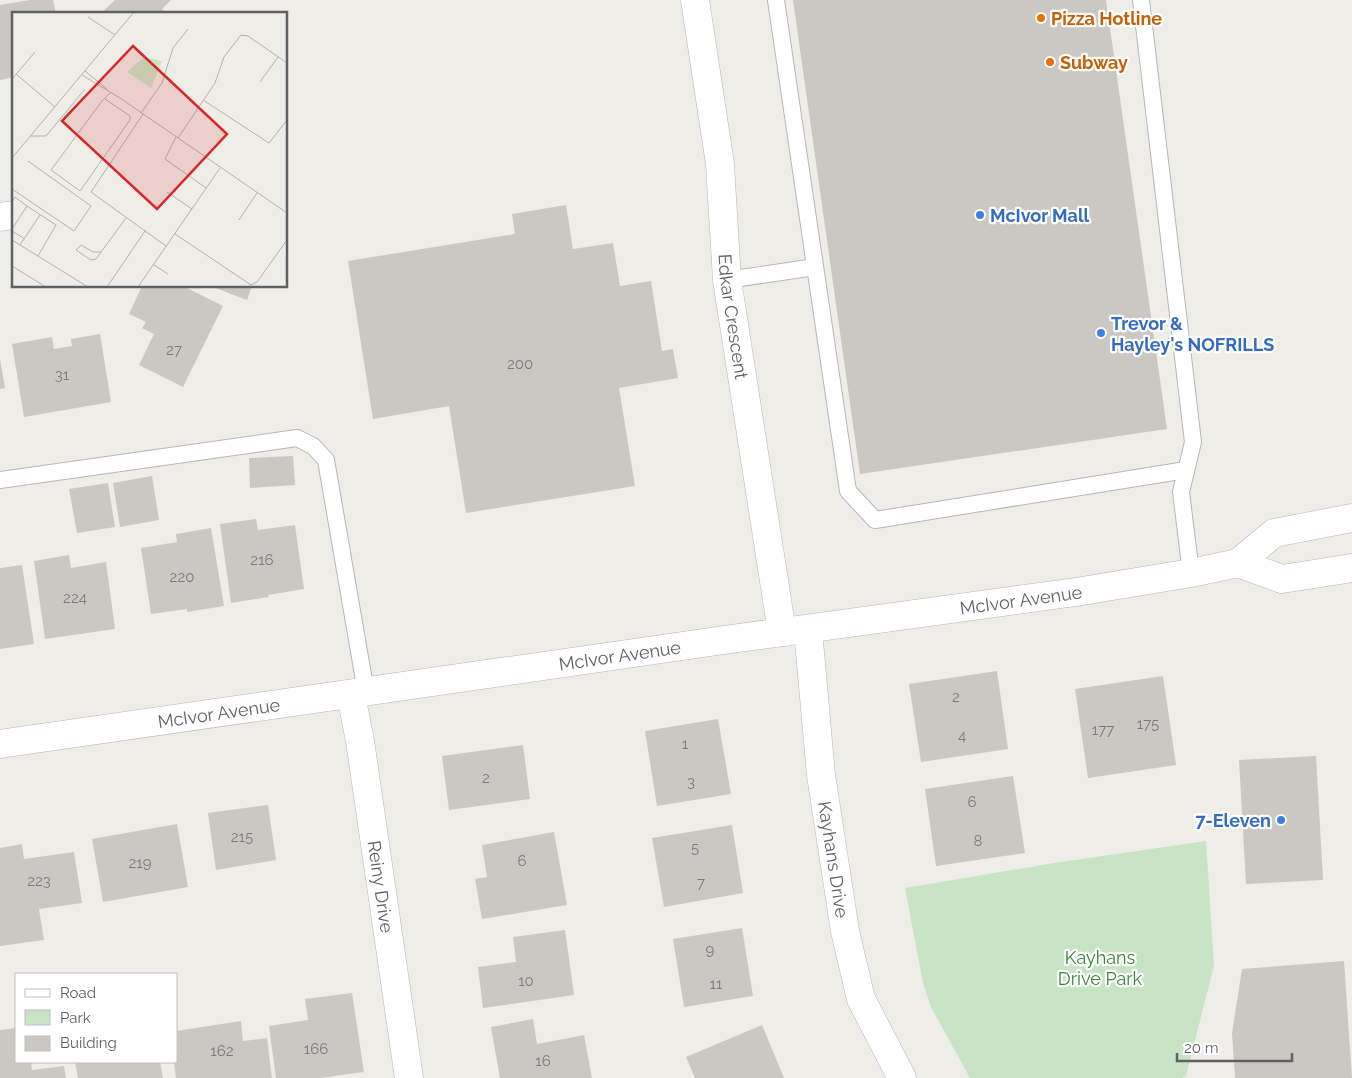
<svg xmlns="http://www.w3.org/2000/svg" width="1352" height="1078" viewBox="0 0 1352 1078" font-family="Raleway,sans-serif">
<rect width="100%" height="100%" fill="#efede7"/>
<path fill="#c7e5c5" d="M 1206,841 L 1214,966 L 1186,1076 L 1182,1078 L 970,1078 L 931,1007 L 923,983 L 905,888 L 1054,863 Z"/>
<g fill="#cbc8c4">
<path d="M 30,0 L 53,0 L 56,14 L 14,14 L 14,77 L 0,80 L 0,5 Z"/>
<path d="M 115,0 L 171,0 L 162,9 L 166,14 L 100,14 Z"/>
<path d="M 793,0 L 1106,0 L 1167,429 L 860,474 Z"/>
<path d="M 566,205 L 573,249 L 613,243 L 620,286 L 651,281 L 662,351 L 673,349 L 678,378 L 619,388 L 635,486 L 466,513 L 449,406 L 373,419 L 348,261 L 515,234 L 512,214 Z"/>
<path d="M 142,286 L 183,286 L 223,306 L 183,387 L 139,365 L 154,334 L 142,328 L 146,322 L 129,314 Z"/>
<path d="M 210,286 L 252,286 L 247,300 Z"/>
<path d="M 100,334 L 111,402 L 24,417 L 12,344 L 52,337 L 54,349 L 72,346 L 71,339 Z"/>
<path d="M 0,359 L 5,388 L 0,389 Z"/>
<path d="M 293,456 L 295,485 L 250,488 L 249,458 Z"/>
<path d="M 152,476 L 159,520 L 120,527 L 113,483 Z"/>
<path d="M 108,483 L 115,527 L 77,533 L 69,489 Z"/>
<path d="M 256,519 L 258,530 L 295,525 L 304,589 L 268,595 L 269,597 L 231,603 L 220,524 Z"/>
<path d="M 211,528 L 224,606 L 187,612 L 187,609 L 151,614 L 141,548 L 177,542 L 176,534 Z"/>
<path d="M 69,555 L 71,568 L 106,562 L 115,629 L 45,639 L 34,561 Z"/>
<path d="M 22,565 L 34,644 L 0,649 L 0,568 Z"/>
<path d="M 997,671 L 1008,749 L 921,762 L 909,684 Z"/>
<path d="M 1163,676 L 1176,765 L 1088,778 L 1075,689 Z"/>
<path d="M 718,719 L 731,794 L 657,806 L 645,731 Z"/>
<path d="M 523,745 L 530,799 L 449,810 L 442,756 Z"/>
<path d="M 1316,756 L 1323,880 L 1246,884 L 1239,760 Z"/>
<path d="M 1013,776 L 1025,853 L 936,866 L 925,789 Z"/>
<path d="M 268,805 L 276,860 L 216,870 L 208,813 Z"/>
<path d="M 177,824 L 188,887 L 103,902 L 92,839 Z"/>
<path d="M 732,825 L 743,893 L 664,907 L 652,838 Z"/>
<path d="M 554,832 L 567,905 L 482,919 L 475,879 L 487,877 L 482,845 Z"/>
<path d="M 22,844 L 24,859 L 74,852 L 82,903 L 39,909 L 44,940 L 0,946 L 0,848 Z"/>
<path d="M 742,928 L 753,996 L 684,1007 L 673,939 Z"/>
<path d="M 565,930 L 574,995 L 483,1008 L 478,967 L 516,962 L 513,937 Z"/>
<path d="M 1344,961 L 1352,1078 L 1235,1078 L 1232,1033 L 1242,969 Z"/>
<path d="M 352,993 L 364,1072 L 320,1078 L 276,1078 L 269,1026 L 308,1020 L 305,999 Z"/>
<path d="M 533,1019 L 537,1044 L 584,1035 L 592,1078 L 500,1078 L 491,1027 Z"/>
<path d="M 241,1021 L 243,1041 L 267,1038 L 272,1078 L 176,1078 L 174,1062 L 176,1062 L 176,1031 Z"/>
<path d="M 762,1025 L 784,1078 L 695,1078 L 686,1057 Z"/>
<path d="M 16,1028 L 16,1062 L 31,1062 L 32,1070 L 64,1066 L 66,1078 L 0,1078 L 0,1030 Z"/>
<path d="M 75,1062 L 160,1062 L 163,1078 L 78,1078 Z"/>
</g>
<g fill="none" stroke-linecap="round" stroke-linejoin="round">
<g stroke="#b4b7ba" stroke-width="18">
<g id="service">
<path d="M 776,0 L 848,491 L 875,520 L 1186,470"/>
<path d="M 1141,0 L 1193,442 L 1181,492 L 1191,573"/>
<path d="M 727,280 L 815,267"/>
<path d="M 0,480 L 297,438 L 313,446 L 326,460 L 366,692"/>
</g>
</g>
<g stroke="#b4b7ba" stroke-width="29">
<g id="minor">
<path id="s1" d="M 695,0 L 720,164 L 727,280 L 782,632"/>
<path d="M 0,217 L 14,215"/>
<path id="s2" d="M 808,630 L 821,775 L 845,931 L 861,999 L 902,1078"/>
<path id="s3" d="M 351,695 L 360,741 L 409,1078"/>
</g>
</g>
<g stroke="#b4b7ba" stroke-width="29">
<g id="tertiary">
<path d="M 1238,563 L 1282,579 L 1352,568"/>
<path id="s4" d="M 0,744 L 731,639 L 1076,592 L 1191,573 L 1238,563 L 1274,533 L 1352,518"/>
</g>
</g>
<use href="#service" stroke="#fff" stroke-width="16"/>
<use href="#minor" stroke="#fff" stroke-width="28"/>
<use href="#tertiary" stroke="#fff" stroke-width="28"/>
</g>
<g fill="#e8710a" stroke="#fff" stroke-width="2">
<circle cx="1041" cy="18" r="5"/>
<circle cx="1050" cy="62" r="5"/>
</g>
<g fill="#3f7fe0" stroke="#fff" stroke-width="2">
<circle cx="980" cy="215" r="5"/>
<circle cx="1101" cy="333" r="5"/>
<circle cx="1281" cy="820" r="5"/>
</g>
<g text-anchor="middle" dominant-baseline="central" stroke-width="4.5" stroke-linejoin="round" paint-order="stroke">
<g font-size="15" fill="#797c7e">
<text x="174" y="350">27</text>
<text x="520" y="364">200</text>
<text x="62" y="375">31</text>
<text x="262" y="560">216</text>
<text x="182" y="577">220</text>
<text x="75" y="598">224</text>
<text x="956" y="697">2</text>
<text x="1148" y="724">175</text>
<text x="1103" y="730">177</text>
<text x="962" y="736">4</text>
<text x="685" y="744">1</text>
<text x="486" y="778">2</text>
<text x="691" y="782">3</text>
<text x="972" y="802">6</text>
<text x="242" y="837">215</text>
<text x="978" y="841">8</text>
<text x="695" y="848">5</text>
<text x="522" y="861">6</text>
<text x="140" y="863">219</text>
<text x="39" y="881">223</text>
<text x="701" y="883">7</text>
<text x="710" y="950">9</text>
<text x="526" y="981">10</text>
<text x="716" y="984">11</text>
<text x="316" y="1049">166</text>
<text x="222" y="1051">162</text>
<text x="543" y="1061">16</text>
</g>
<g font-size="18" font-weight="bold" fill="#c56008" stroke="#fff" text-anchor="start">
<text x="1051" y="18">Pizza Hotline</text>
<text x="1060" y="62">Subway</text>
</g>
<g font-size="18" font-weight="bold" fill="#366cbe" stroke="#fff" text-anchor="start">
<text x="990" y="215">McIvor Mall</text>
<text x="1111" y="323">Trevor &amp;<tspan x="1111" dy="21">Hayley's NOFRILLS</tspan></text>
<text x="1271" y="820" text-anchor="end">7-Eleven</text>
</g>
<g font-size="18" fill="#5e6266" stroke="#fff">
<text stroke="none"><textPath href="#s1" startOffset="319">Edkar Crescent</textPath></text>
<text stroke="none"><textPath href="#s4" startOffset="1031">McIvor Avenue</textPath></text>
<text stroke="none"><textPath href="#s4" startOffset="626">McIvor Avenue</textPath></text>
<text stroke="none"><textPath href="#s4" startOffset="221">McIvor Avenue</textPath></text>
<text stroke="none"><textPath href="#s2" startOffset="231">Kayhans Drive</textPath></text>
<text stroke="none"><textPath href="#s3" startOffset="194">Reiny Drive</textPath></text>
</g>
<g font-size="18" fill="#3b8239" stroke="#fff">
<text x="1100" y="957">Kayhans<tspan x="1100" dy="21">Drive Park</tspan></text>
</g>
</g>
<g transform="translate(12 12)">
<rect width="275" height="275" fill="#efede7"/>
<path d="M 132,45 L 150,49 L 139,76 L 115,60 Z" fill="#c7e5c5"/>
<path fill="none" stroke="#b1b1af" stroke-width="1" d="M 76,5 L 103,23M 73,59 L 95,77M 4,62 L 43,95M 70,63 L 108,86 L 275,201M 0,67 L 23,40M 248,70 L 266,45M 93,87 L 118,104 L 118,108 L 68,179 L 39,158 L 90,89 L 99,80M 191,88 L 257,131 L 275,108M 129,101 L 150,71 L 161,36 L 176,17M 131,102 L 79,180 L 154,234M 18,124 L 34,124 L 73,77M 164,125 L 153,147 L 194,176M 166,126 L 203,71 L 212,45 L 229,23 L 236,24 L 275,51M 0,146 L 122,0M 0,177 L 62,219 L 79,194 L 16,149M 155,180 L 180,197M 0,190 L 3,185 L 15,194M 227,208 L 245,181M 0,217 L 15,194 L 44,213 L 26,244M 0,219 L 13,227M 163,222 L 239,273 L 245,270 L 275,228M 0,228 L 76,275M 8,233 L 28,203M 89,240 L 81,240 L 69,233 L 64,238 L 79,248 L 84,247 L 114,206M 142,253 L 156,262M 0,254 L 34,275M 95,275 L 133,219M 126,275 L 208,156"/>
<path fill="#d62828" fill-opacity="0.15" stroke="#d62828" stroke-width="2.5" d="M 121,34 L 215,122 L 145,197 L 50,109 Z"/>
<rect width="275" height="275" fill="none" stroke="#5e6266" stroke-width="2.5"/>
</g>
<rect x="15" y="973" width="162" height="90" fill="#ffffff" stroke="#bfc0c2"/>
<rect x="25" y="989" width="25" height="8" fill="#ffffff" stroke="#bfc0c2"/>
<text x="60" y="998" font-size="15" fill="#5e6266">Road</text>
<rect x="25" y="1010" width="25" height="15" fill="#c7e5c5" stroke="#bfc0c2"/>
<text x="60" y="1023" font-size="15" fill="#5e6266">Park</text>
<rect x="25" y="1036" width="25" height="15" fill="#cbc8c4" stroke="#bfc0c2"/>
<text x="60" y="1048" font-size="15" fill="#5e6266">Building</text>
<path d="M1177 1053v8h115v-8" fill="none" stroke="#5e6266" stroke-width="2.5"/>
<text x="1184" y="1053" font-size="15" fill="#5e6266" stroke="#ffffff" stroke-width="4" paint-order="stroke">20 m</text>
</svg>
